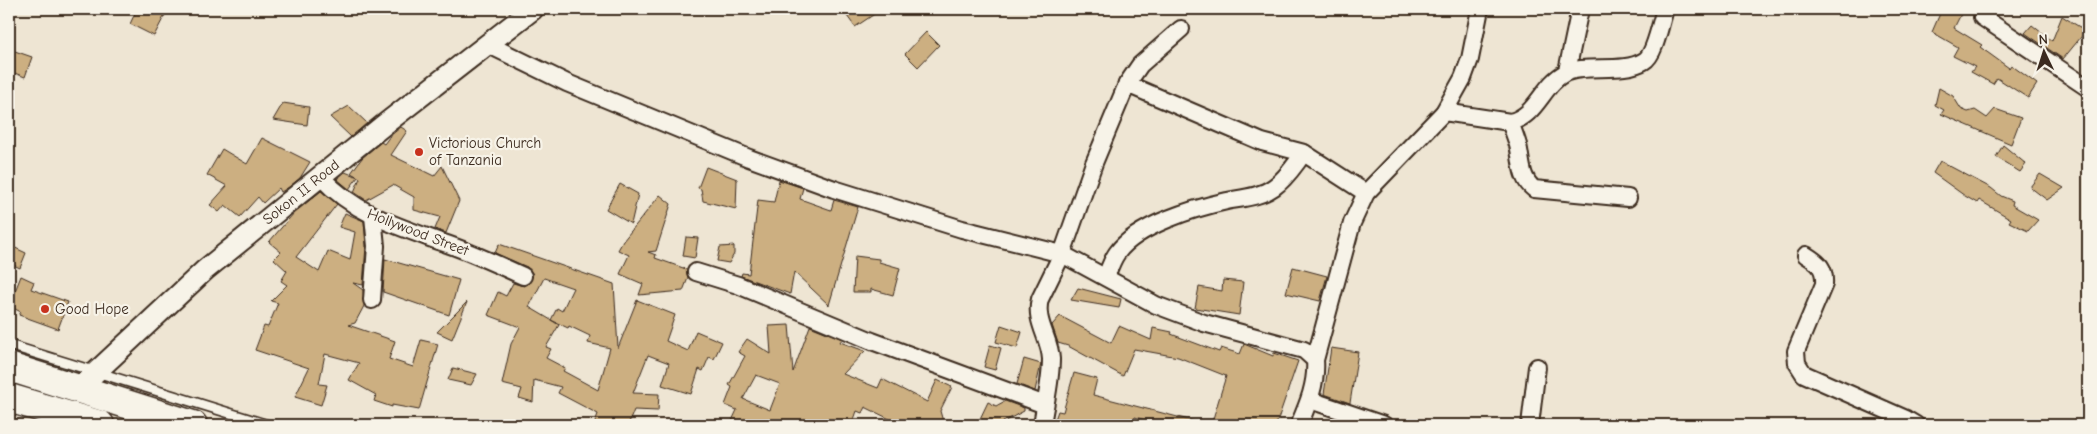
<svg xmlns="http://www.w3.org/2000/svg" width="2097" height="434" viewBox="0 0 2097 434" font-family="'Comic Neue',sans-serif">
<rect width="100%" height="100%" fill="#eee5d3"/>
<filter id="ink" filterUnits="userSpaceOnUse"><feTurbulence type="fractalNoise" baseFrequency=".02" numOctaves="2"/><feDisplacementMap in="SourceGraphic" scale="10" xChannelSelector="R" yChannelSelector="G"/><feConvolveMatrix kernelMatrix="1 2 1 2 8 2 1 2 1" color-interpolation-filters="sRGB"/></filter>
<g filter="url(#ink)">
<g fill="#ccaf81" stroke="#3b2a1e" fill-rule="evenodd">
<path d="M 137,9 L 168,9 L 154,36 L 130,24 Z"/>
<path d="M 842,9 L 882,9 L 855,27 Z"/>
<path d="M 1942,9 L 1955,9 L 1962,12 L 1954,28 L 1982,45 L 1980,47 L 2009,68 L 2011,65 L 2037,84 L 2028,98 L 1997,78 L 1993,84 L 1971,72 L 1975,67 L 1953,56 L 1958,47 L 1932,32 Z"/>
<path d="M 2062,16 L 2086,31 L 2063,59 L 2025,33 L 2032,25 L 2052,41 Z"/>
<path d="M 926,32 L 939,45 L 918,67 L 905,54 Z"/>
<path d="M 9,49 L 32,57 L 25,77 L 9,71 Z"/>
<path d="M 1939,88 L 1953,96 L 1961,109 L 1968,112 L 1975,110 L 1987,118 L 1995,109 L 2021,118 L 2011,144 L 1941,114 L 1944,110 L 1935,105 Z"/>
<path d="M 283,103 L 309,107 L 307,125 L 273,120 Z"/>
<path d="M 349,106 L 367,123 L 351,137 L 330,117 Z"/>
<path d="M 401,127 L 407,131 L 391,155 L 434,176 L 442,166 L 459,201 L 446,233 L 435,229 L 440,217 L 414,210 L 414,197 L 393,185 L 366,200 L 354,192 L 360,178 L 351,173 L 362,158 L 381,142 L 384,144 L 390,136 Z"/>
<path d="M 262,138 L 310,162 L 300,178 L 289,187 L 281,192 L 279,188 L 263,203 L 258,197 L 240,217 L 225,205 L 219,212 L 210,205 L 227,186 L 207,175 L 222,149 L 247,164 Z"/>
<path d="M 2003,145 L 2026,164 L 2020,172 L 1996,157 Z"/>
<path d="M 1940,161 L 1991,188 L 2001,196 L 2013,201 L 2012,205 L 2038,220 L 2028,231 L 2009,222 L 2011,219 L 1979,200 L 1977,203 L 1965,196 L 1933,173 Z"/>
<path d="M 706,167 L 737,179 L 736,209 L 703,201 L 701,189 L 698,188 Z"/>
<path d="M 345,172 L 358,177 L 349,189 L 337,179 Z"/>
<path d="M 2040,174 L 2064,188 L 2047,200 L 2030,187 Z"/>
<path d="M 779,180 L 803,188 L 800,199 L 831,210 L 834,200 L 858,207 L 829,305 L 794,272 L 790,294 L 741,276 L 742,273 L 749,274 L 758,200 L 774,202 Z"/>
<path d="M 620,184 L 638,194 L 631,224 L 606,209 Z"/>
<path d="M 321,191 L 337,204 L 296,257 L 319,272 L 328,251 L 350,260 L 355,232 L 339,227 L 345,213 L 364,221 L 366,246 L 363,285 L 353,283 L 363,290 L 364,306 L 355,323 L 348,325 L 395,341 L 389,359 L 413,367 L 421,340 L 438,344 L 419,410 L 392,405 L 392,407 L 374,401 L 376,395 L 349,380 L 359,363 L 325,354 L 319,384 L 327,385 L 321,405 L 295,397 L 309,368 L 255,350 L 264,326 L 268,327 L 278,303 L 271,301 L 287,285 L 281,281 L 287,271 L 274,259 L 281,252 L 269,242 L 294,213 Z"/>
<path d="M 660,195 L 671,204 L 656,251 L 648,252 L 656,255 L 655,258 L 686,269 L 688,278 L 683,291 L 639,295 L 643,284 L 620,274 L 629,255 L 618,250 L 623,241 Z"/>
<path d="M 686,237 L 698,238 L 695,258 L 683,256 Z"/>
<path d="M 499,244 L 614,284 L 618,348 L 637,300 L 675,315 L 666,341 L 688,351 L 696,331 L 722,342 L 714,359 L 709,357 L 703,371 L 699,369 L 691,394 L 662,385 L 669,363 L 648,355 L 633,393 L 659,394 L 658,411 L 634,410 L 628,425 L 594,425 L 598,414 L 558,393 L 561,387 L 534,380 L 533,402 L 519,398 L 522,389 L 502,384 L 511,344 L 520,327 L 488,315 L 498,292 L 506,296 L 513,283 L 524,286 L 528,284 L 533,274 L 527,267 L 495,253 ZM 544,278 L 573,288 L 562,311 L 557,308 L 551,320 L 529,307 ZM 551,320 L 568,328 L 569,326 L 590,336 L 588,343 L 610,348 L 598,390 L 563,371 L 565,368 L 546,358 L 551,349 L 546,347 L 559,325 Z"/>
<path d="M 9,245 L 26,253 L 20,268 L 9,263 Z"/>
<path d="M 734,246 L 734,254 L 729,263 L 717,261 L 720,247 Z"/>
<path d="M 855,256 L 879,259 L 879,262 L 900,268 L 893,295 L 871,289 L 871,292 L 853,292 Z"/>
<path d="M 385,259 L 459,280 L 449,315 L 383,292 Z"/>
<path d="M 1293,267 L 1327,276 L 1320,301 L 1286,293 Z"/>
<path d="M 21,276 L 34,282 L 31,289 L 68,302 L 58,329 L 19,315 L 21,312 L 9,306 Z"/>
<path d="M 1223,280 L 1243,282 L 1239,315 L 1195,308 L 1199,287 L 1222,291 Z"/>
<path d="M 1078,288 L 1121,299 L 1119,308 L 1071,300 Z"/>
<path d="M 467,302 L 452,339 L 437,332 Z"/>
<path d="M 1060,316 L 1111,343 L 1119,326 L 1151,340 L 1153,328 L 1172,332 L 1171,334 L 1219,352 L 1221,348 L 1240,354 L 1244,344 L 1273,356 L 1274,353 L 1298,361 L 1276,425 L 1223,425 L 1212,422 L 1226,376 L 1178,357 L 1134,349 L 1123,376 L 1068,346 L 1058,343 L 1052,325 Z"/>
<path d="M 789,325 L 793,372 L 810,326 L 842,339 L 840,342 L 865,351 L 843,374 L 878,388 L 882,379 L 927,402 L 937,380 L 952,387 L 940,411 L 944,425 L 902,425 L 865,407 L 862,413 L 857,411 L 852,425 L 730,425 L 737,410 L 725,405 L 732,387 L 729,385 L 745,356 L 738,352 L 747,339 L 771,354 L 769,326 ZM 756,375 L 780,384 L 770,410 L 743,399 Z"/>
<path d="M 1001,325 L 1022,332 L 1017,348 L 996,342 Z"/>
<path d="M 990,345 L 1001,348 L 995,370 L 984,367 Z"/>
<path d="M 1331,348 L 1358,352 L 1350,403 L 1324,394 Z"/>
<path d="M 1024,359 L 1041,364 L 1035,391 L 1017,384 Z"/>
<path d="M 453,368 L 477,374 L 471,385 L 448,380 Z"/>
<path d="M 1074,373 L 1097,379 L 1093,395 L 1193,421 L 1192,425 L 1161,425 L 1135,417 L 1133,425 L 1110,419 L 1108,425 L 1053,425 L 1058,411 L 1063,412 Z"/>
<path d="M 1005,401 L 1024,408 L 1024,411 L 1003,422 L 1001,425 L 977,425 L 988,402 L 996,406 Z"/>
</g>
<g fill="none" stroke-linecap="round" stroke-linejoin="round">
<g stroke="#3b2a1e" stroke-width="12">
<path id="service" d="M 9,345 L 268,425"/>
</g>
<g stroke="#3b2a1e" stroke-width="20">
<g id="minor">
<path d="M 1982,17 L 2088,88"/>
<path d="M 487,44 L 567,83 L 749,158 L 834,189 L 962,229 L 1062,254 L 1156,305 L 1204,323 L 1304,350 L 1315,360 C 1317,383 1308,404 1299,425"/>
<path d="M 1567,71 L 1580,9"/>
<path d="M 1127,84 L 1262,142 L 1304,153 L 1366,193"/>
<path d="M 1444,112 L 1510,122 C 1537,116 1542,85 1565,73 C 1584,63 1623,74 1644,61 C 1655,55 1661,21 1665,9"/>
<path d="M 1510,122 C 1513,130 1516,138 1518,145 C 1522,162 1520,178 1534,189 L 1628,198"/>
<path d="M 321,177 C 354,213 396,226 441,242 C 469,251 496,264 523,276"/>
<path d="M 1806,255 C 1819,263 1825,268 1824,284 L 1796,351 L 1797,363 L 1804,374 L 1906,419 L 1916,425"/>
<path d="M 696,272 L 738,285 L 872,341 L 1045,405"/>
<path d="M 1106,277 C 1109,269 1112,260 1117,253 C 1137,225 1195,208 1227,201 C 1243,198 1260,197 1274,187 C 1287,178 1295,164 1304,153"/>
<path d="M 372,300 L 376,246 L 373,216"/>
<path d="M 1315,360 L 1352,223 L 1366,193 L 1444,112 L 1463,78 L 1470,59 L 1480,9"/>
<path d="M 1310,400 L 1384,425"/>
<path d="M 1042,425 C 1045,404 1051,381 1051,359 C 1050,338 1034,321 1040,299 L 1062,254 L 1094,163 L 1127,84 L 1140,65 L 1181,29"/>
<path d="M 1530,425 L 1537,367"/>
</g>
</g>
<g stroke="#3b2a1e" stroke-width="24">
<path id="tertiary" d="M 79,388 L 205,270 L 385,124 L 533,9"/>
</g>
<g stroke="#3b2a1e" stroke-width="31">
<g id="trunk">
<path d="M 9,367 L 193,425"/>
<path d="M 9,398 L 100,425"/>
</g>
</g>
<use href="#service" stroke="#f7f3e8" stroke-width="9"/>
<use href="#minor" stroke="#f7f3e8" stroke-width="16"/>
<use href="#tertiary" stroke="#f7f3e8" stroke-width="20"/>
<use href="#trunk" stroke="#f7f3e8" stroke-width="28"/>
</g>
</g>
<g fill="#c8321e" stroke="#f7f3e8" stroke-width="2">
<circle cx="419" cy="152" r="5"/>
<circle cx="45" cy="309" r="5"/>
</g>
<g text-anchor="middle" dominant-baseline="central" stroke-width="4.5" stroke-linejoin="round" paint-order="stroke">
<g font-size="15" fill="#3b2a1e" stroke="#f7f3e8" text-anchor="start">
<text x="429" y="143">Victorious Church<tspan x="429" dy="17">of Tanzania</tspan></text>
<text x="55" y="309">Good Hope</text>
</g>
<g font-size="15" fill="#3b2a1e" stroke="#f7f3e8">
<text transform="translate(301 192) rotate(-39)">Sokon II Road</text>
<text transform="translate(418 232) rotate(21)">Hollywood Street</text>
</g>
</g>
<rect width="2097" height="434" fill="none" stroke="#f7f3e8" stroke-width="30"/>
<rect x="15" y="15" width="2067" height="404" fill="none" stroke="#3b2a1e" stroke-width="2" filter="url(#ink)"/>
<g transform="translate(2044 52) rotate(356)" stroke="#f7f3e8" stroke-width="4" paint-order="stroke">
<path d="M0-4L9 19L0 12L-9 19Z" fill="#3b2a1e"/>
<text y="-8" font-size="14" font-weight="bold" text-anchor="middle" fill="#3b2a1e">N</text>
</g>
</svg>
